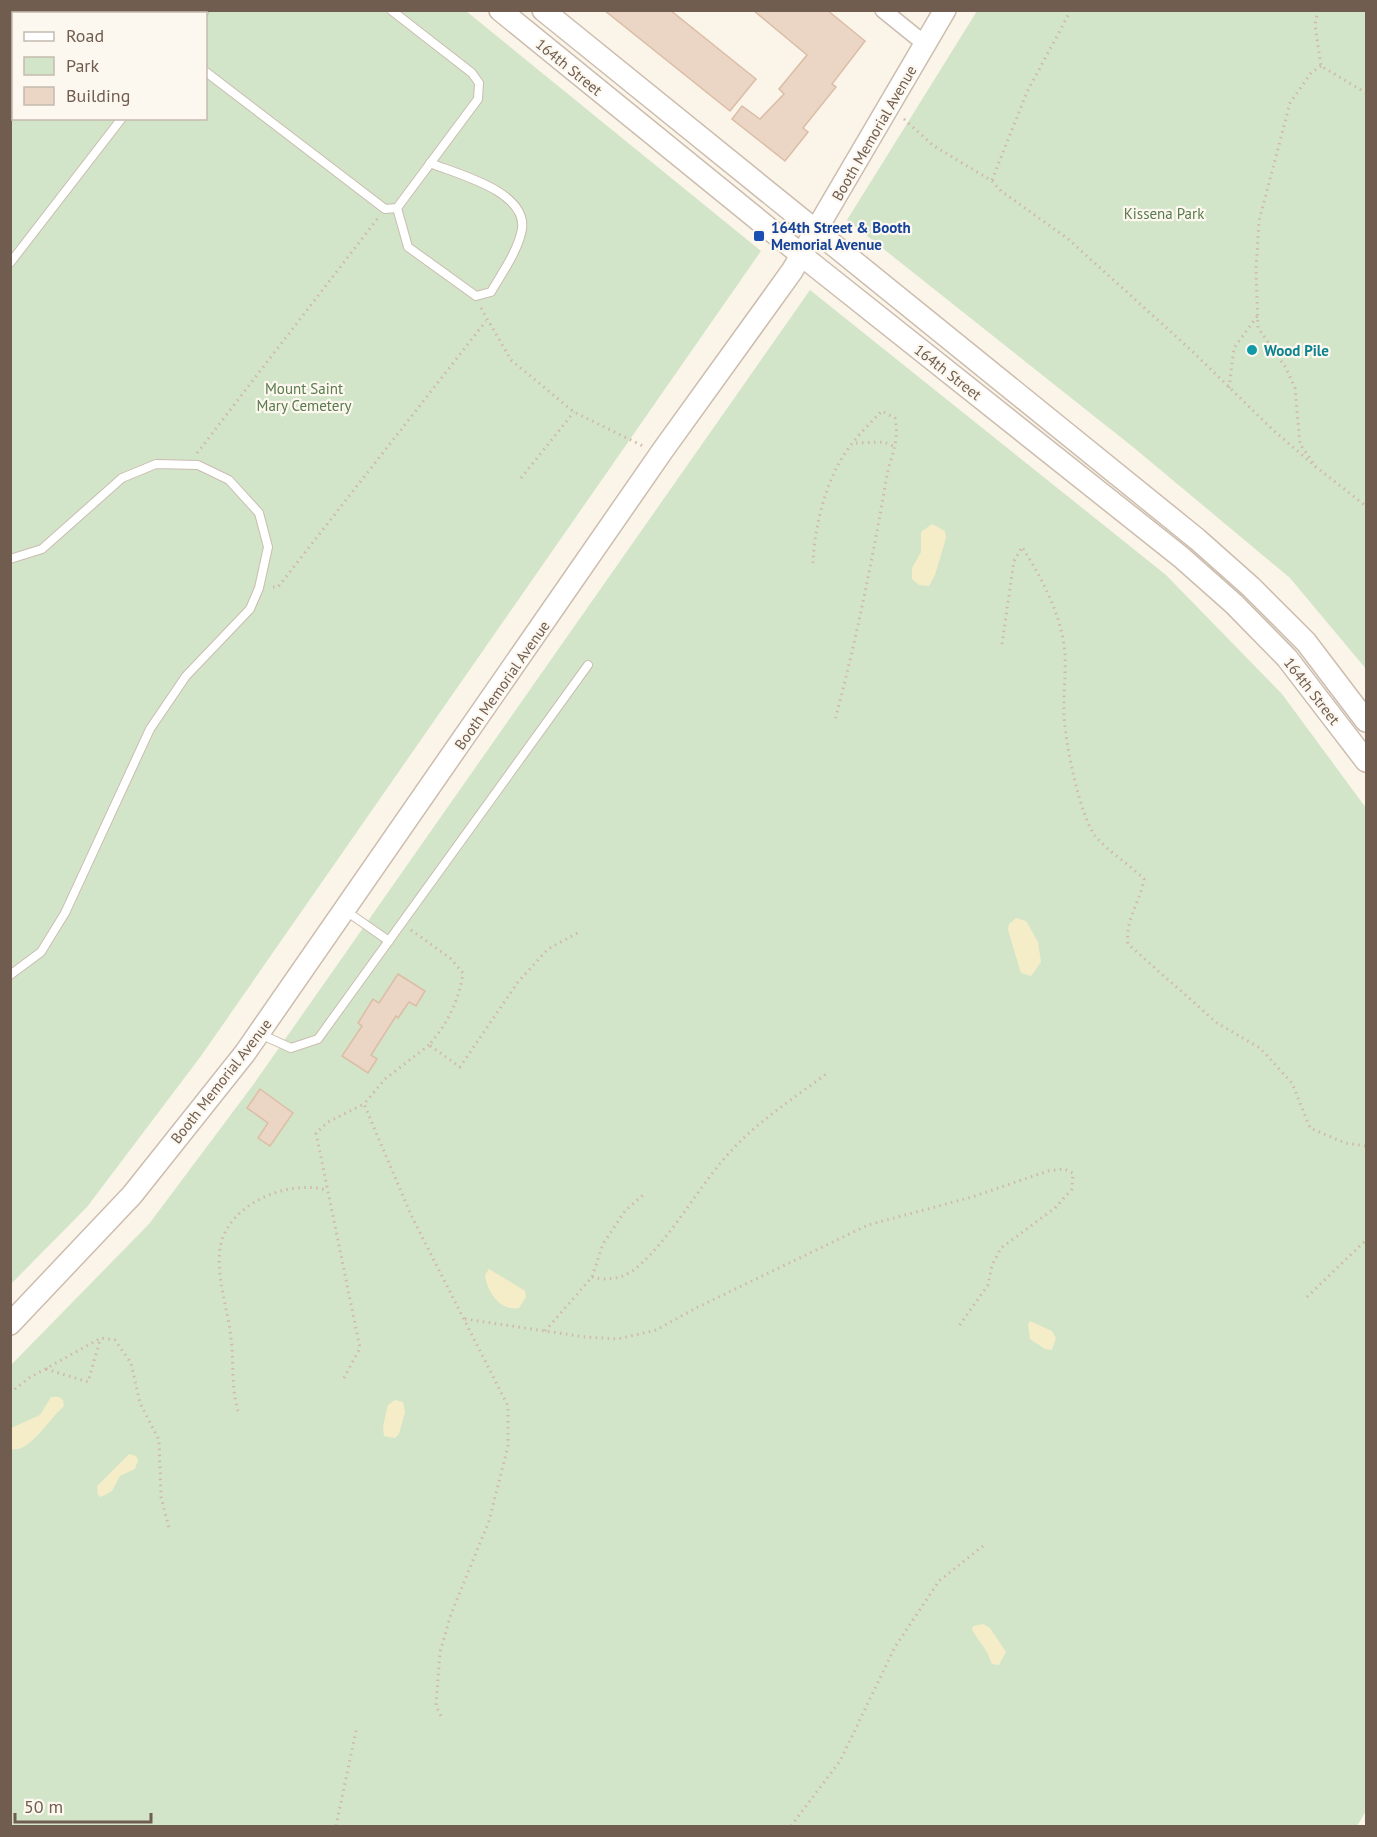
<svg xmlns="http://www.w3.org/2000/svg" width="1377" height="1837" viewBox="0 0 1377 1837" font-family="'PT Sans',sans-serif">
<rect width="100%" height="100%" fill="#faf4e9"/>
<g fill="#d3e5c9" fill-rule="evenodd">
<path d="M 11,11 L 466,11 L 761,251 L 201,1056 L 87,1207 L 11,1284 ZM 14,14 L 206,14 L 206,118 L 14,118 Z"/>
<path d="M 977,11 L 1366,11 L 1366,669 L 1290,578 L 1133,447 L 847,220 Z"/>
<path d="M 810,290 L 1166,575 L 1282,694 L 1366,808 L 1366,1811 L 1357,1826 L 11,1826 L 11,1365 L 149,1224 L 253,1085 Z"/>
</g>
<g fill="#f4edc8">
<path d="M 932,524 L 945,531 L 946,538 L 935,575 L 929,586 L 919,585 L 912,579 L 912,568 L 921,552 L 921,532 Z"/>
<path d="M 1016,918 L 1026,921 L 1038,942 L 1041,962 L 1031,976 L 1021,973 L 1008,930 L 1009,924 Z"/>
<path d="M 489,1269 L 525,1291 L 526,1297 L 519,1308 C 500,1312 487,1291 485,1275 Z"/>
<path d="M 1030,1321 L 1052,1331 L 1056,1338 L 1052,1350 L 1045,1349 L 1030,1339 L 1028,1325 Z"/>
<path d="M 51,1397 L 59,1397 L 63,1400 L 64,1406 C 49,1419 30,1453 11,1449 L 11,1428 L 40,1415 Z"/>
<path d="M 395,1400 L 403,1402 L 405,1412 L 399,1434 L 395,1438 L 384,1436 L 383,1426 L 388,1405 Z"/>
<path d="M 129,1454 L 136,1456 L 138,1460 L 135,1469 L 120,1476 L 112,1491 L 101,1497 L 98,1495 L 97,1486 Z"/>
<path d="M 983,1624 L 990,1628 L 1006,1652 L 999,1665 L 992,1664 L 987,1652 L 972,1630 L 973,1626 Z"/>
</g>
<g fill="#ebd5c4" stroke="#dcbda6" stroke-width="1.5">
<path d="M 604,10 L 670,10 L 756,79 L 730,111 Z"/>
<path d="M 753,10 L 827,10 L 865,41 L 832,84 L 836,87 L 803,128 L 808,132 L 785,161 L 732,119 L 742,106 L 760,119 L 784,94 L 779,89 L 807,55 Z"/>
<path d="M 398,974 L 425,991 L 416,1006 L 409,1002 L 398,1018 L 396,1016 L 371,1055 L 377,1059 L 368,1073 L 342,1056 L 362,1026 L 358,1023 L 373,999 L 379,1003 Z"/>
<path d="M 260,1089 L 293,1113 L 270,1146 L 258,1138 L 268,1123 L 247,1108 Z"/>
</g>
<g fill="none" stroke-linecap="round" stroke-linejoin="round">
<g stroke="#cabcb0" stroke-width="10">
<g id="lane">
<path d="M 203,14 L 205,10"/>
<path d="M 206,72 L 385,209 L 397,208 L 478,99 L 479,83 L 472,73 L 391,10"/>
<path d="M 397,208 L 408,247 L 476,296 L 491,292 C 502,273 518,251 522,229 C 527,191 457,174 430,163"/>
<path d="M 10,263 L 122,118"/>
<path d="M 10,559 L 42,549 L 122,478 L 156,464 L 198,465 L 229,480 L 259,513 L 268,547 L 259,588 L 250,609 L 186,676 L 150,729 L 65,913 L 41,952 L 10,975"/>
<path d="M 346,911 L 389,941"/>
<path d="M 260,1034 L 291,1048 L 318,1039 L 588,665"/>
</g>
</g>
<g stroke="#cabcb0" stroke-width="18">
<path id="street" d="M 883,10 L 925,44"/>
</g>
<g stroke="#ccbdae" stroke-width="24">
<g id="secondary">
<path d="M 500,10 L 815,266 L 1181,557 L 1234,604 L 1287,658 L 1366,761"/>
<path d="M 543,10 L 1197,539 L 1251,587 L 1306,642 L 1366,721"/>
<path d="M 10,1324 L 132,1195 L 245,1053 L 663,450 L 792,271 L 945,10"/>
</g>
</g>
<g stroke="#d0b9a7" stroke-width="3" stroke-dasharray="1.5 4.5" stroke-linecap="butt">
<path d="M 1318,10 L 1315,25 L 1321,66 L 1366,93"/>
<path d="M 1321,66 L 1311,73 L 1290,103 L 1259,221 L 1256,270 L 1258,328 L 1286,368 L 1295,388 L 1300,444 L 1316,467 L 1366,506"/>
<path d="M 904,119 L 934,146 L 992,181 L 1001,191 L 1067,238 L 1191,350 L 1273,430 L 1316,467"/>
<path d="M 992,180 L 1027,92 L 1071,10"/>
<path d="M 481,308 L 511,360 L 574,412 L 643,446"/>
<path d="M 1229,388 L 1234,348 L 1258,315"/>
<path d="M 856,443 L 884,442 L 895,447"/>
<path d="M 197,453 L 378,218"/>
<path d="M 521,478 L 574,412"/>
<path d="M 813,563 C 814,532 823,493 838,465 C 848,445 866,427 882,411 L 895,418 C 900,445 890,455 886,481 C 872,562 856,641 835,720"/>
<path d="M 273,587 L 278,587 L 486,321"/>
<path d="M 1002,644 L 1014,561 L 1022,547 C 1040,575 1057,607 1063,639 C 1068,663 1063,689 1064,713 C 1064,738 1080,818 1096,837 C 1109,852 1129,864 1144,879 C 1140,903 1125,919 1128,944 L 1217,1023 L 1260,1048 L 1292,1083 L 1310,1128 L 1345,1143 L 1366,1146"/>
<path d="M 411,930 L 450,958 L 463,973 C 459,1001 447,1024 429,1045 L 460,1067 L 518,982 L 548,949 L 581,931"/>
<path d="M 429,1045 L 385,1079 L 364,1104 L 411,1215 L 508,1406 L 508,1446 L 489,1521 L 451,1614 L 440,1652 L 436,1706 L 443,1720"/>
<path d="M 592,1277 C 605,1281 623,1279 635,1269 C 673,1237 696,1189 730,1152 C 758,1121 793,1099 826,1074"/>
<path d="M 1307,1297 L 1366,1240"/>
<path d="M 465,1319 L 585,1337 L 618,1339 L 656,1330 L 698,1307 L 868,1225 L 972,1197 L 1048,1171 L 1064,1169 L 1073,1173 L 1072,1189 L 1055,1208 L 1001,1248 L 992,1265 L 988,1285 L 959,1326"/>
<path d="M 545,1331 L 592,1277 L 603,1244 L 625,1211 L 643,1195"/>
<path d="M 46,1369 L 88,1382 L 100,1340"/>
<path d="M 344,1378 L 360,1348 L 316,1133 L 328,1122 L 364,1104"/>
<path d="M 10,1393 L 29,1378 L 101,1338 L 115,1340 L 131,1363 L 140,1403 L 159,1440 L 161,1497 L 169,1528"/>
<path d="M 238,1411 C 231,1388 234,1363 231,1338 C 228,1308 216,1279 220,1248 C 227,1204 288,1179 326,1190"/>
<path d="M 336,1826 L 357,1726"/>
<path d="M 791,1826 L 840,1761 L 895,1647 L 939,1581 L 983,1546"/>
</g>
<use href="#lane" stroke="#fff" stroke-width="8"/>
<use href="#street" stroke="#fff" stroke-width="15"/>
<use href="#secondary" stroke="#fff" stroke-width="21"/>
</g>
<rect fill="#1a4fb4" stroke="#fdf8ef" stroke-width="2" x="753" y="230" width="12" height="12" rx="3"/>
<circle fill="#0f9aa8" stroke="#fdf8ef" stroke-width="2" cx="1252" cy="350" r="6"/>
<g text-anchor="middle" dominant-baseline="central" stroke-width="4.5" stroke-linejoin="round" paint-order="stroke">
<g font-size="15" fill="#705d50" stroke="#fdf8ef">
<text transform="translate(569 67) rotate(39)">164th Street</text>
<text transform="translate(874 133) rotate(-60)">Booth Memorial Avenue</text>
<text transform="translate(948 372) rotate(38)">164th Street</text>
<text transform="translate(502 685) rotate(-55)">Booth Memorial Avenue</text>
<text transform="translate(1312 691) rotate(52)">164th Street</text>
<text transform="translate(221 1081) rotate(-52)">Booth Memorial Avenue</text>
</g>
<g font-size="15" fill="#587a4d" stroke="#fdf8ef">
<text x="1164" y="213">Kissena Park</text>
<text x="304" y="388">Mount Saint<tspan x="304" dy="17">Mary Cemetery</tspan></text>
</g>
<g font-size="15" font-weight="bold" fill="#164399" stroke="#fdf8ef" text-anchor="start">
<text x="771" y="227">164th Street &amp; Booth<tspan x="771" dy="17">Memorial Avenue</tspan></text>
</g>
<g font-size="15" font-weight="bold" fill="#0d838f" stroke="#fdf8ef" text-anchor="start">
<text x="1264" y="350">Wood Pile</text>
</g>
</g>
<rect width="1377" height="1837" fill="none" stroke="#705d50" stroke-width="24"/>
<rect x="12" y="12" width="195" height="108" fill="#fdf8ef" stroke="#c5baaf" stroke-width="1.5"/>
<rect x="24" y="32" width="30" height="9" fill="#ffffff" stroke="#c5baaf" stroke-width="1.5"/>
<text x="66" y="42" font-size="18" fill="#705d50">Road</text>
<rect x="24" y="57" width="30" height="18" fill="#d3e5c9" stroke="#c5baaf" stroke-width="1.5"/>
<text x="66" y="72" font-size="18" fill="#705d50">Park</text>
<rect x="24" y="87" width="30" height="18" fill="#ebd5c4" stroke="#c5baaf" stroke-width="1.5"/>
<text x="66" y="102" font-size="18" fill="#705d50">Building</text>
<path d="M15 1813v9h136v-9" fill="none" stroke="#705d50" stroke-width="3"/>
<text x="24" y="1813" font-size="18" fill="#705d50" stroke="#fdf8ef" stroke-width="4.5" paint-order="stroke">50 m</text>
</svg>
